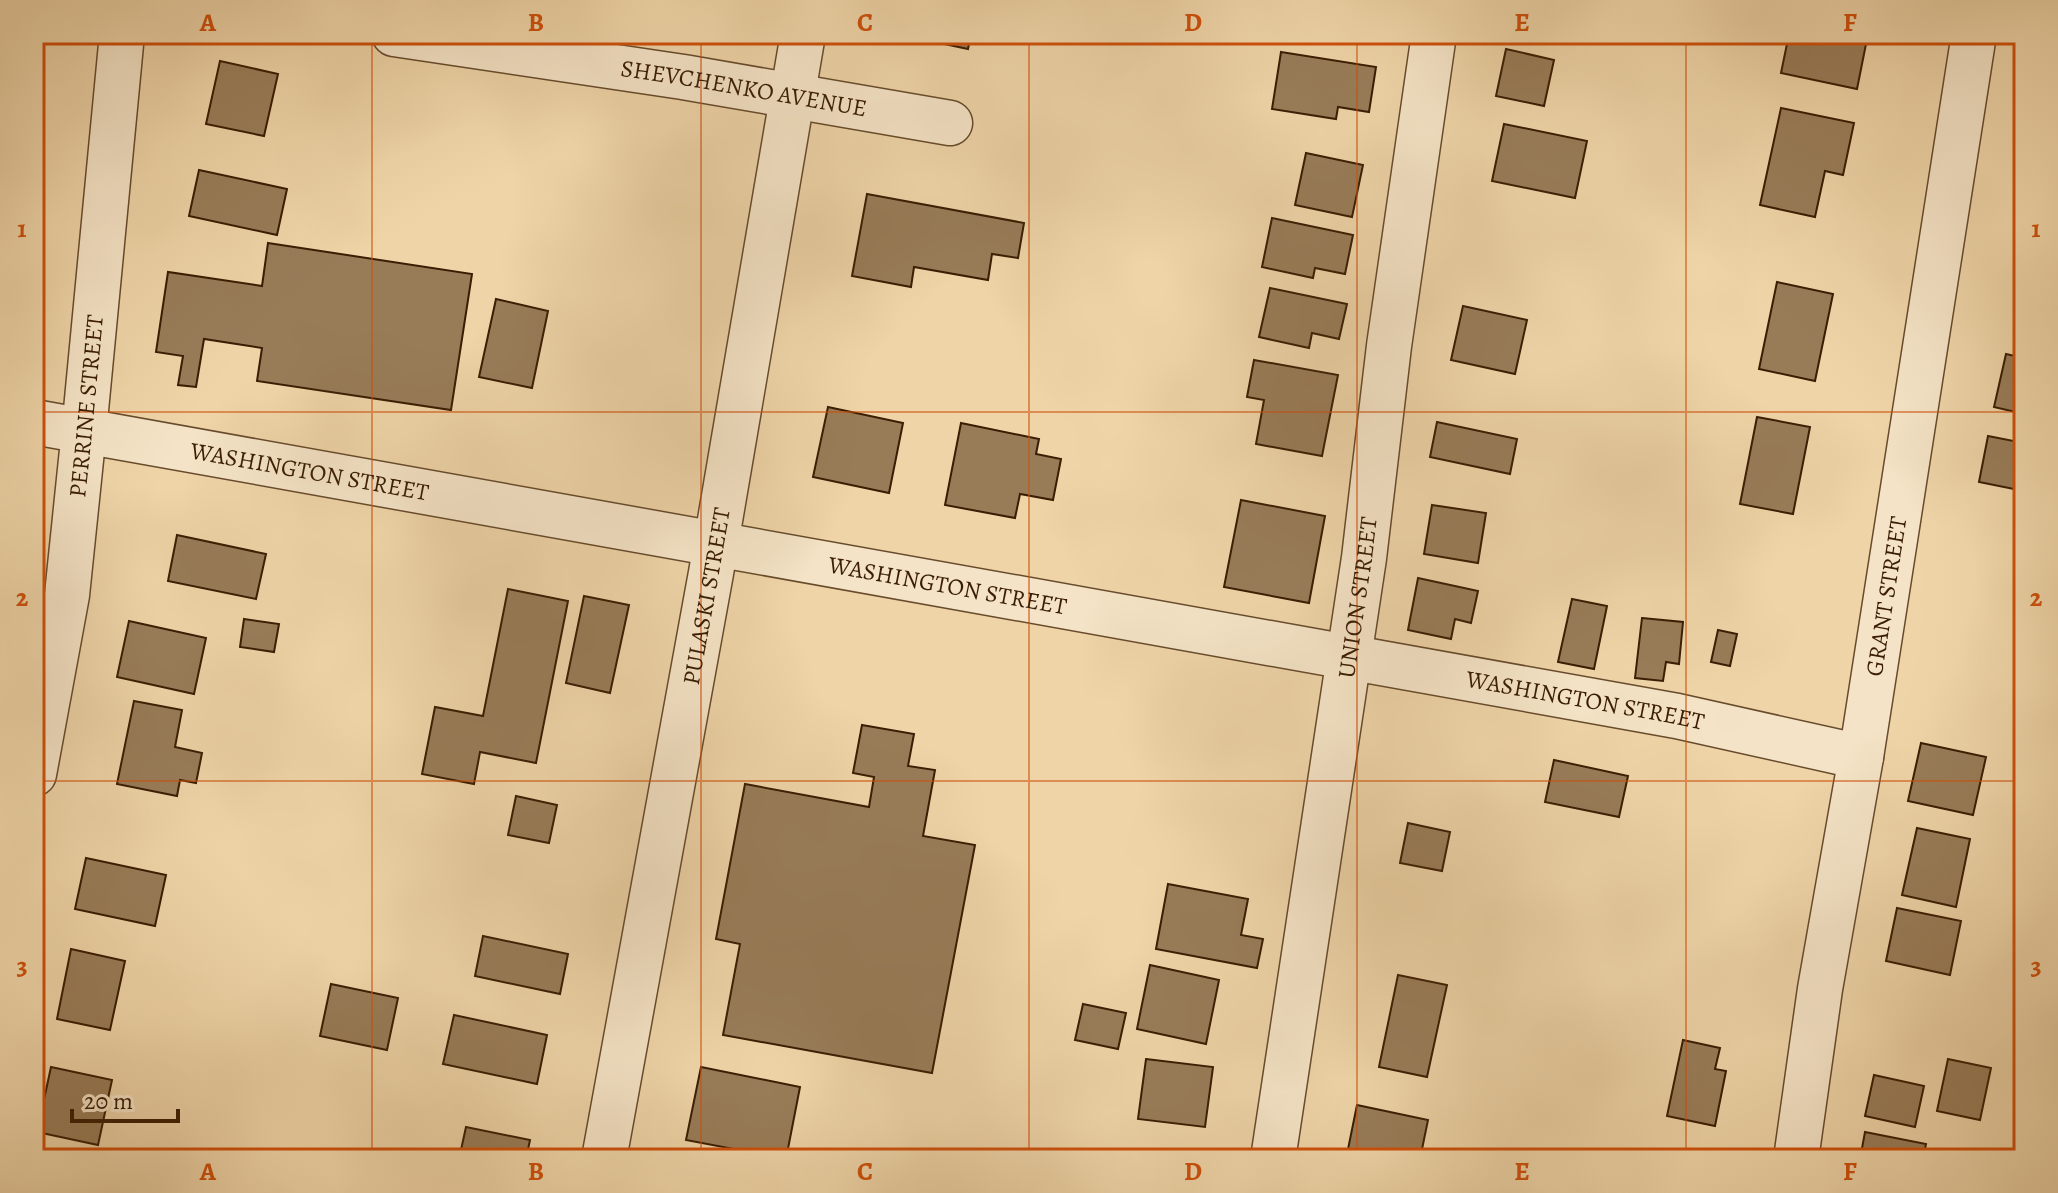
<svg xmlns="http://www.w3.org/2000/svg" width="2058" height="1193" viewBox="0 0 2058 1193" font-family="Alegreya,serif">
<rect width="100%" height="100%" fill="#eed4a7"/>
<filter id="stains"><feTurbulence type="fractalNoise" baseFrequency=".0025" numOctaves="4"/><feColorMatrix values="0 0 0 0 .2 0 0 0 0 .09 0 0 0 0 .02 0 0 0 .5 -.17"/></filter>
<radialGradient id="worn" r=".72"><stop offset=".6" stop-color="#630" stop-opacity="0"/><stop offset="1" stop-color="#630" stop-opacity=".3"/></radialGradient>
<g fill="#987c58" stroke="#3a1d03" stroke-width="2">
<path d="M 898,34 L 971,34 L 968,49 Z"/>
<path d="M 1789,34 L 1868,34 L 1857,89 L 1781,73 Z"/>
<path d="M 1506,49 L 1554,60 L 1544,106 L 1496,96 Z"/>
<path d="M 1281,52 L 1376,67 L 1369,112 L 1338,107 L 1336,119 L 1272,109 Z"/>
<path d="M 220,61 L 278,74 L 264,136 L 206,124 Z"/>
<path d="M 1781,108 L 1854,123 L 1843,175 L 1825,171 L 1815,217 L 1760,205 Z"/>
<path d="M 1504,124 L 1587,141 L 1575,198 L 1492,181 Z"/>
<path d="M 1306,153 L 1363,165 L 1352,217 L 1295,205 Z"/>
<path d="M 199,170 L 287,189 L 277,235 L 189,216 Z"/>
<path d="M 867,194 L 1024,223 L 1018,258 L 992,254 L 988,280 L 914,267 L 911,287 L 852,276 Z"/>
<path d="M 1272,218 L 1353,235 L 1345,274 L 1315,268 L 1313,278 L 1262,267 Z"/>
<path d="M 268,243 L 472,274 L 451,410 L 257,381 L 262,348 L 204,339 L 196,387 L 178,385 L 183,356 L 156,352 L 168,272 L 262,286 Z"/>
<path d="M 1777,282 L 1833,294 L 1815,381 L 1759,369 Z"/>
<path d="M 1270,288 L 1347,304 L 1339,339 L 1312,333 L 1309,348 L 1259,337 Z"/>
<path d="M 34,292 L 43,292 L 39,381 L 34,381 Z"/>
<path d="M 496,299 L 548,311 L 532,388 L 479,377 Z"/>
<path d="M 1463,306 L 1527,320 L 1515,374 L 1451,360 Z"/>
<path d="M 2006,354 L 2024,358 L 2024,414 L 1994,407 Z"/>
<path d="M 1254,360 L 1338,375 L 1322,456 L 1256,444 L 1264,400 L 1247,397 Z"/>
<path d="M 828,407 L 903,423 L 889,493 L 813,477 Z"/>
<path d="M 1757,417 L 1810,427 L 1793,514 L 1740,504 Z"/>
<path d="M 1437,422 L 1517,439 L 1510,474 L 1430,457 Z"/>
<path d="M 961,423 L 1039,439 L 1036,454 L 1061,459 L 1053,500 L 1020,494 L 1015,518 L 945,505 Z"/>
<path d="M 1988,436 L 2024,443 L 2024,491 L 1979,482 Z"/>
<path d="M 1241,500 L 1325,516 L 1309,603 L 1224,587 Z"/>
<path d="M 1432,505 L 1486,513 L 1478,563 L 1424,554 Z"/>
<path d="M 177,535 L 266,554 L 256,599 L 168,581 Z"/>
<path d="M 1418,578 L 1478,591 L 1471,623 L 1455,619 L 1451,639 L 1408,630 Z"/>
<path d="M 508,589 L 568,601 L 536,763 L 480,752 L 474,784 L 422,774 L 435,707 L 483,716 Z"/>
<path d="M 584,596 L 629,605 L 610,693 L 566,683 Z"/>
<path d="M 1572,599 L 1607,606 L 1594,669 L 1558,662 Z"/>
<path d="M 1642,618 L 1683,622 L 1679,664 L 1666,662 L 1663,681 L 1635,678 Z"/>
<path d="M 244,619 L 279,624 L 274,652 L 240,647 Z"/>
<path d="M 129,621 L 206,638 L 194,694 L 117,677 Z"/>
<path d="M 1718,630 L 1737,634 L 1730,666 L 1711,662 Z"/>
<path d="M 134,701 L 182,710 L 175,747 L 202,753 L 196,783 L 180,780 L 177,796 L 117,784 Z"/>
<path d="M 862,725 L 914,734 L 908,766 L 935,770 L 923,836 L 975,845 L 932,1073 L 723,1035 L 740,944 L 716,939 L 745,784 L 869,807 L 874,777 L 853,773 Z"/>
<path d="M 1921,743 L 1986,757 L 1973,815 L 1908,801 Z"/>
<path d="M 1554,760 L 1628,776 L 1619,817 L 1545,802 Z"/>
<path d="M 516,796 L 557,805 L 549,843 L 508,835 Z"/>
<path d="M 1408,823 L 1450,832 L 1442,871 L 1400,863 Z"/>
<path d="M 1917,828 L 1970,839 L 1956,907 L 1902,895 Z"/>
<path d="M 86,858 L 166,875 L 155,926 L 75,909 Z"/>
<path d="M 1168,884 L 1248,899 L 1241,935 L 1263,939 L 1257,968 L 1156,949 Z"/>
<path d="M 1897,908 L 1961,921 L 1950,975 L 1886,961 Z"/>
<path d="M 483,936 L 568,954 L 560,994 L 475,976 Z"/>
<path d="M 71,949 L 125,961 L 110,1030 L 57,1019 Z"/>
<path d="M 1150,965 L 1219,980 L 1206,1044 L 1137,1029 Z"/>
<path d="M 1398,975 L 1447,985 L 1427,1077 L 1379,1067 Z"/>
<path d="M 331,984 L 398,998 L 387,1050 L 320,1036 Z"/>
<path d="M 1083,1004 L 1126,1013 L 1118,1049 L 1075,1040 Z"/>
<path d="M 454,1015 L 547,1035 L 537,1084 L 443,1064 Z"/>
<path d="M 1683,1040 L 1720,1048 L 1715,1069 L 1726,1071 L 1715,1126 L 1667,1116 Z"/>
<path d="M 1146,1059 L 1213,1067 L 1205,1127 L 1138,1119 Z"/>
<path d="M 1948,1059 L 1991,1068 L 1980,1120 L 1937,1111 Z"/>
<path d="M 51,1067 L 112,1080 L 98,1145 L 37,1132 Z"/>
<path d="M 701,1067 L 800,1087 L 786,1159 L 686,1140 Z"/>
<path d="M 1874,1075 L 1924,1086 L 1915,1127 L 1865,1116 Z"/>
<path d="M 1357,1105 L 1428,1120 L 1420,1159 L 1346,1159 Z"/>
<path d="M 466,1127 L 530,1140 L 526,1159 L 459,1159 Z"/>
<path d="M 1865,1132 L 1926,1144 L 1923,1159 L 1860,1159 Z"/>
</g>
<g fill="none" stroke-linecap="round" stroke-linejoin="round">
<g stroke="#674b2c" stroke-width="47">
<g id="minor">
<path id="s1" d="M 394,34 L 683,77 L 950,123"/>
<path id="s2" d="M 34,422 L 1677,716 L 1861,757"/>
<path id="s3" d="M 34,774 L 67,595 L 84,431 L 122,34"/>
<path id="s4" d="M 604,1159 L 711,573 L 803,34"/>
<path id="s5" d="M 1273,1159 L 1364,558 L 1389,346 L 1434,34"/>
<path id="s6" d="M 1796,1159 L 1820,989 L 1861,757 L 1974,34"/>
</g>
</g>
<use href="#minor" stroke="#f4e3c6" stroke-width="44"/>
</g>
<path fill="none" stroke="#ce500b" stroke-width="2" stroke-opacity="0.55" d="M 372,34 L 372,1159M 701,34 L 701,1159M 1029,34 L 1029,1159M 1357,34 L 1357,1159M 1686,34 L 1686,1159M 34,412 L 2024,412M 34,781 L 2024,781"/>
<g text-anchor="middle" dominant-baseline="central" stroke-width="6" stroke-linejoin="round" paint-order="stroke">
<g font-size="24" fill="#3a1d03" stroke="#f4e3c6">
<text stroke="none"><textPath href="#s1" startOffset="354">SHEVCHENKO AVENUE</textPath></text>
<text stroke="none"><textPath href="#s3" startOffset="372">PERRINE STREET</textPath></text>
<text stroke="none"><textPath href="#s2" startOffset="280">WASHINGTON STREET</textPath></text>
<text stroke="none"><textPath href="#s2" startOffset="928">WASHINGTON STREET</textPath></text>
<text stroke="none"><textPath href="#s4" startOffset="572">PULASKI STREET</textPath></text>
<text stroke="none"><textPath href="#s5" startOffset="568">UNION STREET</textPath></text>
<text stroke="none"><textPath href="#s6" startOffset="570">GRANT STREET</textPath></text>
<text stroke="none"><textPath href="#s2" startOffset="1576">WASHINGTON STREET</textPath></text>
</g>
</g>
<rect width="2058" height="1193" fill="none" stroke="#eed4a7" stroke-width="88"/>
<path d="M72 1109v12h106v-12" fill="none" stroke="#3a1d03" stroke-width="4"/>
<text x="84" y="1109" font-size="24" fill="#3a1d03" stroke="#f4e3c6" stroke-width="6" paint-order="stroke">20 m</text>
<rect x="44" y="44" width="1970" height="1105" fill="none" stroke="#ce500b" stroke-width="3"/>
<g font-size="26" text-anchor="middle" font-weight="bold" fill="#ce500b">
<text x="208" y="31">A</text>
<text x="536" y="31">B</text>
<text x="865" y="31">C</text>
<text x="1193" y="31">D</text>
<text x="1522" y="31">E</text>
<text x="1850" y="31">F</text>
<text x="22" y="237">1</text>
<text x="2036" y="237">1</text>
<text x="22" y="606">2</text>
<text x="2036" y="606">2</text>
<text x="22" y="974">3</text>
<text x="2036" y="974">3</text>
<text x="208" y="1180">A</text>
<text x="536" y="1180">B</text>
<text x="865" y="1180">C</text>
<text x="1193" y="1180">D</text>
<text x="1522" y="1180">E</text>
<text x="1850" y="1180">F</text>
</g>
<rect width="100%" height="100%" filter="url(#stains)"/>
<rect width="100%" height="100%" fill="url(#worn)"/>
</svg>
